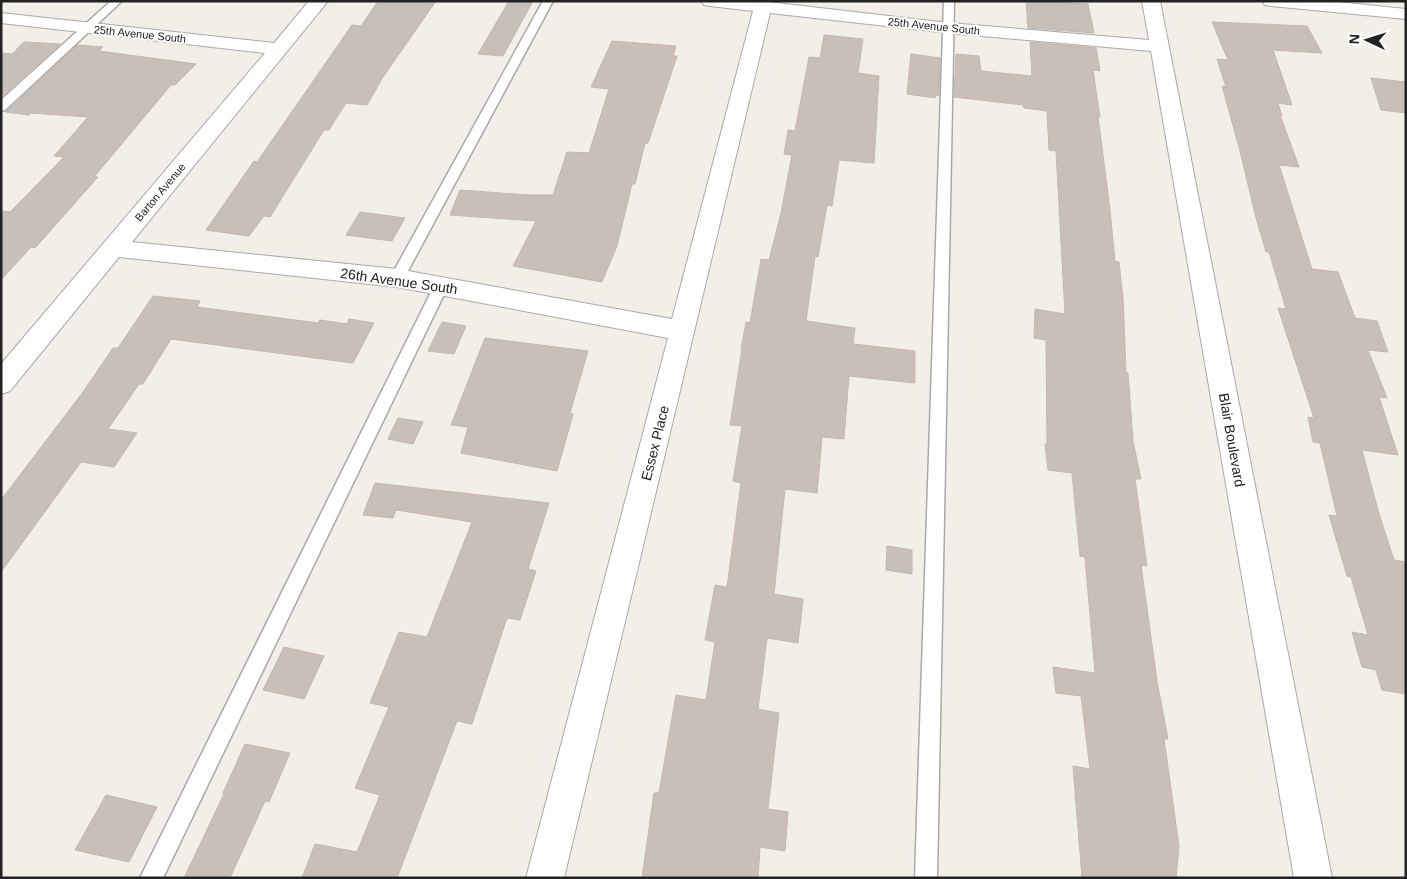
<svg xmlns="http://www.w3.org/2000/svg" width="1407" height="879" viewBox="0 0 1407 879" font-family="Arial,sans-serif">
<rect width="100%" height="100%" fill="#f2efe9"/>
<g fill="#c7bfb8" stroke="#c4b6ab">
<path d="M 378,1 L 436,1 L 383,77 L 367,105 L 346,103 L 329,130 L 324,130 L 270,217 L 264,216 L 249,236 L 206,230 L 254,161 L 257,162 L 352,25 L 361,26 Z"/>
<path d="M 509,1 L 533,1 L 503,56 L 478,54 Z"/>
<path d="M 1026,1 L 1088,4 L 1094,33 L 1028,28 Z"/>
<path d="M 1212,22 L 1307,26 L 1322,53 L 1273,50 L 1292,105 L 1278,103 L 1282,116 L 1280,115 L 1299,167 L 1279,165 L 1312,269 L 1338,272 L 1355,318 L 1377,321 L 1388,352 L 1368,350 L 1387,398 L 1379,397 L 1398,455 L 1362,450 L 1379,514 L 1394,560 L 1406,562 L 1406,694 L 1382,690 L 1376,670 L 1362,667 L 1352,632 L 1368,635 L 1351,577 L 1347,576 L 1329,515 L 1337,516 L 1320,443 L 1313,442 L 1308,417 L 1314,418 L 1278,308 L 1286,309 L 1269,252 L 1266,252 L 1256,218 L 1240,151 L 1222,86 L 1226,87 L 1217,59 L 1228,60 Z"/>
<path d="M 824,35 L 863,39 L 858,73 L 879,76 L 874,163 L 839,160 L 832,206 L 827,205 L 818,257 L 815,256 L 806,321 L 855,328 L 853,344 L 915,351 L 915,383 L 849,376 L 844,439 L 822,437 L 817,493 L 785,489 L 774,594 L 803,599 L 798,643 L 767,638 L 758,709 L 779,713 L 768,809 L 788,812 L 785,851 L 760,847 L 758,878 L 642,878 L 654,793 L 659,793 L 676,695 L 706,700 L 715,642 L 705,640 L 715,585 L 727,587 L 741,483 L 733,481 L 742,426 L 730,425 L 742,349 L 741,349 L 746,322 L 750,323 L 761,259 L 769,260 L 781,213 L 792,155 L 784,154 L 788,130 L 795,131 L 809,57 L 820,58 Z"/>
<path d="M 612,41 L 676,46 L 673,56 L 677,56 L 648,143 L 645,143 L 635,184 L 632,184 L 617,246 L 602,282 L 513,266 L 536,221 L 450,215 L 460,190 L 528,195 L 553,195 L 567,152 L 589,153 L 609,89 L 591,87 Z"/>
<path d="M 24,42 L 60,44 L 1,97 L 1,53 L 12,54 Z"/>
<path d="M 1030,42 L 1096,48 L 1100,71 L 1093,70 L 1100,117 L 1098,116 L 1110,210 L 1115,261 L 1119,262 L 1123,298 L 1126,372 L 1128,373 L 1133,441 L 1141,479 L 1135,479 L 1147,566 L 1141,565 L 1157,681 L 1168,739 L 1164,739 L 1179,846 L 1176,878 L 1082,878 L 1073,766 L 1090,769 L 1081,696 L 1056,693 L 1053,667 L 1095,673 L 1085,557 L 1080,556 L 1072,473 L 1048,470 L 1045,444 L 1047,444 L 1046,340 L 1034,338 L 1035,309 L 1065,314 L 1056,151 L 1049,150 L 1047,111 L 1024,108 L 1023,105 L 954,97 L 956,54 L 979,56 L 981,71 L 1032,76 Z"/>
<path d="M 77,45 L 103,47 L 99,51 L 196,64 L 175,85 L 171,85 L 94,177 L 98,177 L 35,248 L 31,247 L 1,280 L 1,211 L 10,212 L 64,157 L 54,156 L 88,117 L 31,113 L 29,115 L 6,112 Z"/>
<path d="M 911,54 L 940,58 L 939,96 L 936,95 L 935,98 L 907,94 Z"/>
<path d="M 1371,78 L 1406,82 L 1406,113 L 1381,110 Z"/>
<path d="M 360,212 L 405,218 L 392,241 L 346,235 Z"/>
<path d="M 153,296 L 200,301 L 197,307 L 318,323 L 320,320 L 347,324 L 349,319 L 374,323 L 353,363 L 171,339 L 143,384 L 139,384 L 108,429 L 137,433 L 114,467 L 81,462 L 1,572 L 1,500 L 83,392 L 113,348 L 118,348 Z"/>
<path d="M 442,322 L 466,326 L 454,354 L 428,351 Z"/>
<path d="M 485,338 L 588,351 L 570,413 L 573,414 L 557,471 L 461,453 L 468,427 L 451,425 Z"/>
<path d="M 398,418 L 423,422 L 413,444 L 388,439 Z"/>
<path d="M 375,483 L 549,503 L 528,569 L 536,571 L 520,620 L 507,618 L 472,724 L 457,721 L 397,878 L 302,878 L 315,844 L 357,852 L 380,795 L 355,788 L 389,707 L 370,703 L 399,632 L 427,637 L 472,522 L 396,510 L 393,518 L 363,515 Z"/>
<path d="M 887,546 L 912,550 L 912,574 L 886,570 Z"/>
<path d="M 284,647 L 324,656 L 304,699 L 263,690 Z"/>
<path d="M 245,744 L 290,753 L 269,802 L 265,801 L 230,878 L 184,878 L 224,794 L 223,793 Z"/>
<path d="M 106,795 L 157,807 L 129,862 L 75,850 Z"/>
</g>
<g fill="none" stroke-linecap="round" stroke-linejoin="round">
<g stroke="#a9a9a9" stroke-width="3">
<g id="lane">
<path d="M 111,1 L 122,1 L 5,110 L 1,111 L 1,100 Z"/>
<path d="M 543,1 L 553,1 L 402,282 L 397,283 L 392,282 L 390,278 Z"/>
<path d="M 944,1 L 954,1 L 937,878 L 915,878 Z"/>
<path d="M 441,281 L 446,282 L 448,286 L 163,878 L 140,878 L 434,286 L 436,282 Z"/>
</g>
</g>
<g stroke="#a9a9a9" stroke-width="2">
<g id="street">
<path d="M 309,1 L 328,1 L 132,242 L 397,269 L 672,319 L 753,11 L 710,6 L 704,5 L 701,1 L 760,1 L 949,23 L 1149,40 L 1142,1 L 1160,1 L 1332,878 L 1294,878 L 1151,51 L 949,33 L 770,13 L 564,878 L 526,878 L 668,338 L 397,287 L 119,257 L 10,391 L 1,394 L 1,364 L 265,53 L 1,23 L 1,13 L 274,43 Z"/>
<path d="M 1262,1 L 1329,1 L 1406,9 L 1406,19 L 1271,6 L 1265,5 Z"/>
</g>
</g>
<use href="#lane" fill="#fff" fill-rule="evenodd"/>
<use href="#street" fill="#fff" fill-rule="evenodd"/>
</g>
<g text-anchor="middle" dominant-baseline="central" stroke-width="4" stroke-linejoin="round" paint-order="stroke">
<g font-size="11" fill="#222" stroke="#fff">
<text transform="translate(934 26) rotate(6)">25th Avenue South</text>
<text transform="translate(140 34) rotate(6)">25th Avenue South</text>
<text transform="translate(160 192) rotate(-50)">Barton Avenue</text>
</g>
<g font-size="14" fill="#222" stroke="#fff">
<text transform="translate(399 281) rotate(8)">26th Avenue South</text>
<text transform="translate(1232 440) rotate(80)">Blair Boulevard</text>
<text transform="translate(655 443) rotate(-76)">Essex Place</text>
</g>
</g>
<rect width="1407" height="879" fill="none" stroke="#222222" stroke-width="5"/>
<g transform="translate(1367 40) rotate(274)" stroke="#ffffff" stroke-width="4" paint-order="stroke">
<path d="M0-4L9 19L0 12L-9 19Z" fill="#222222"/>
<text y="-8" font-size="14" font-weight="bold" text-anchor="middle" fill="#222222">N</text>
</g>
</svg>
